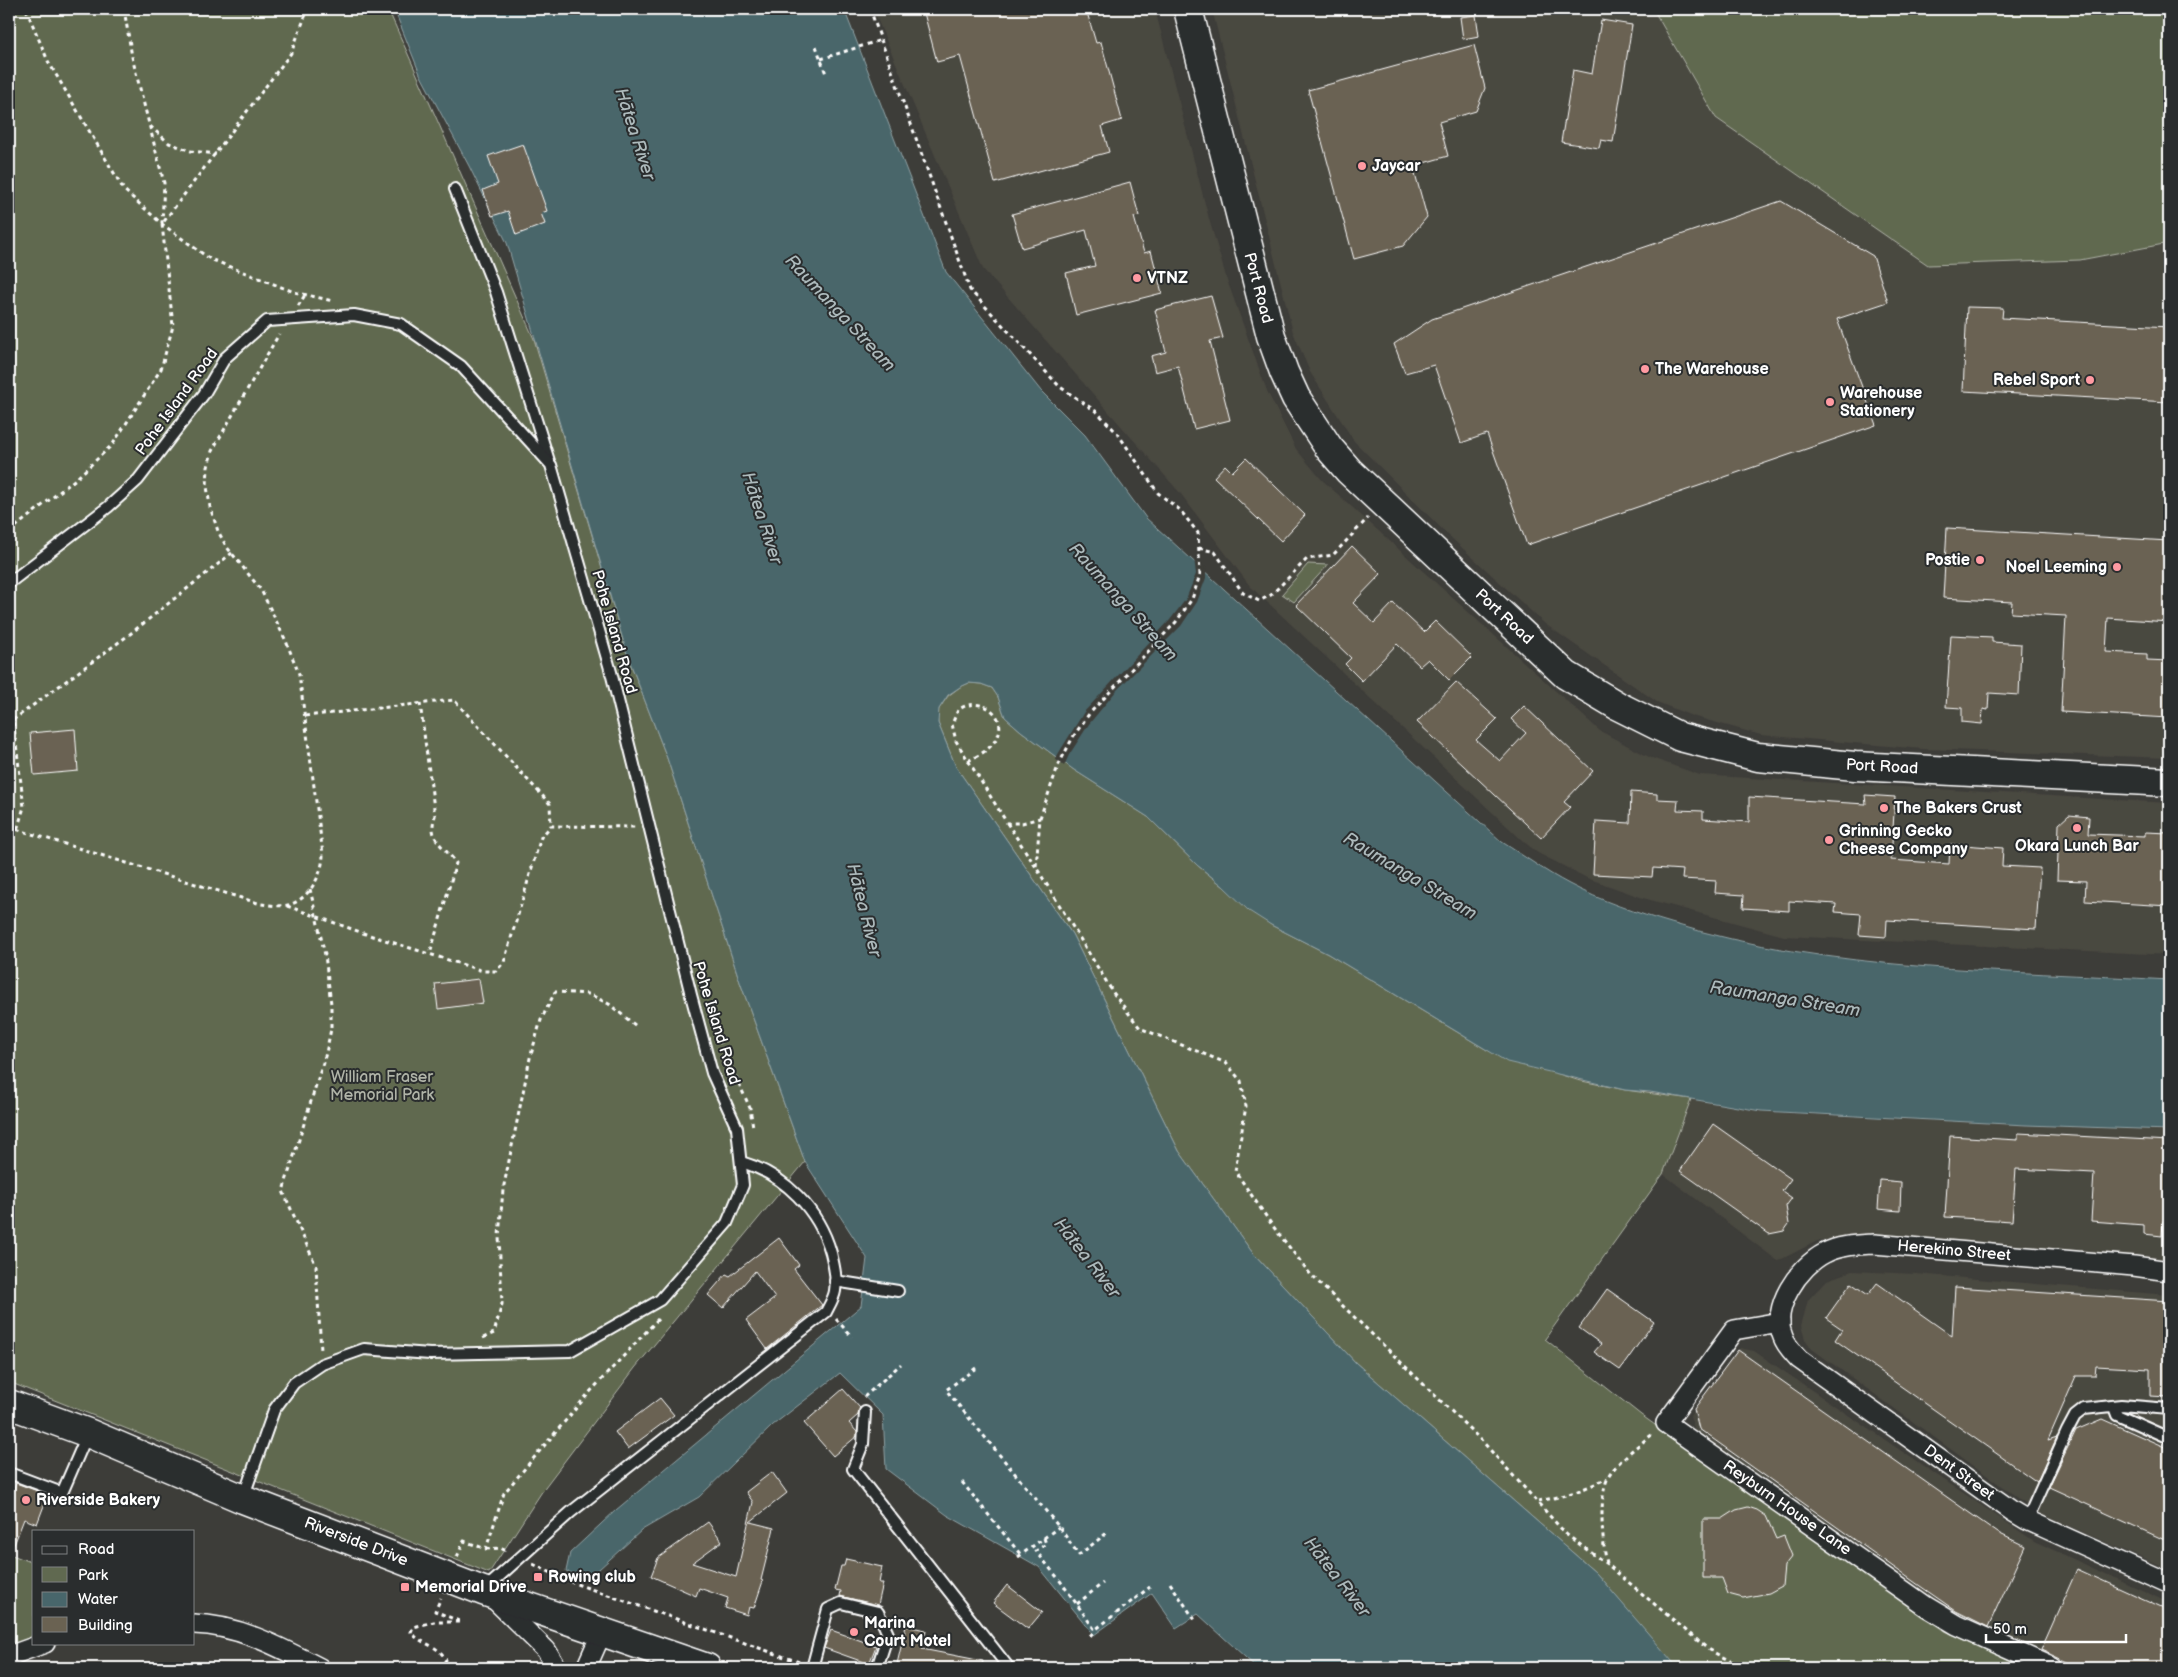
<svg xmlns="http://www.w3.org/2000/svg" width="2178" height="1677" viewBox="0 0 2178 1677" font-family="'Balsamiq Sans',sans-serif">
<rect width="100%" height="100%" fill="#3d3d39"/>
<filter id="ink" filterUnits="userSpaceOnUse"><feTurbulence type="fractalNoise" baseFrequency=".02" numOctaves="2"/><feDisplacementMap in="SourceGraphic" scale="10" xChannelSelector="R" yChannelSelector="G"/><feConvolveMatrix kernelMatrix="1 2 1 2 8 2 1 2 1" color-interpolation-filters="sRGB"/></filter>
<g filter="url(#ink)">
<g fill="#4a4840">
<path d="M 873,9 L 1155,9 L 1209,219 L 1227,280 L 1267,391 L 1296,449 L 1322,480 L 1600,731 L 1649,757 L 1700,775 L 2169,803 L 2169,955 L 1784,936 L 1643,898 L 1587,878 L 1538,853 L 1523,841 L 1250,586 L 1181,494 L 983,269 Z"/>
<path d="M 1212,9 L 1653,9 L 1716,118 L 2080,260 L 2169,243 L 2169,758 L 1923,749 L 1761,735 L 1692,716 L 1657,702 L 1545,624 L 1447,534 L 1354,441 L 1310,372 L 1293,332 Z"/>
<path d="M 1691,1099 L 1761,1111 L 1784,1113 L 2026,1125 L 2169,1130 L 2169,1267 L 1889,1242 L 1817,1241 L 1778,1261 L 1663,1174 Z"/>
<path d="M 1852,1271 L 1916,1274 L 2169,1295 L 2169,1570 L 2039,1513 L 1812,1349 L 1805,1339 L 1801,1326 L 1808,1300 L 1827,1280 Z"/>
<path d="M 1740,1348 L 1754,1351 L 2034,1541 L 2169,1603 L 2169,1668 L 2057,1668 L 1986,1637 L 1701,1440 L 1694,1428 L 1690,1416 Z"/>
</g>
<g fill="#606950" stroke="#b0b4a8">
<path d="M 9,9 L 388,9 L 534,339 L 628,657 L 667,758 L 740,982 L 805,1162 L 635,1368 L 545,1487 L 489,1573 L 9,1382 Z"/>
<path d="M 1653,9 L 2169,9 L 2169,243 L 2080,260 L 1928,265 L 1716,118 Z"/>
<path d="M 1308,564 L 1328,565 L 1294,602 L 1282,594 Z"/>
<path d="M 969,683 L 981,684 L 992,688 L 998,697 L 1005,717 L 1021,731 L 1074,770 L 1148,817 L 1197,865 L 1271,925 L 1328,954 L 1487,1050 L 1577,1080 L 1625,1090 L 1691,1099 L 1663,1174 L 1545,1339 L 1641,1415 L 1943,1630 L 2028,1668 L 1678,1668 L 1675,1666 L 1596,1573 L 1356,1363 L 1252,1252 L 1179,1151 L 1072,934 L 956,767 L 938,723 L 937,715 L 939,709 L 948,696 L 960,687 Z"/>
<path d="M 9,1554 L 34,1563 L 34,1643 L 58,1643 L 9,1663 Z"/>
</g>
<path fill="#48666b" stroke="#91a3a6" d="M 394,9 L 844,9 L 946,272 L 1041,391 L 1085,435 L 1146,518 L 1502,842 C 1524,856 1546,872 1569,884 C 1601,901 1637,913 1671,923 C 1832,972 2003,970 2169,980 L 2169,1130 L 2026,1125 L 1761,1111 L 1650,1092 L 1625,1090 L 1507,1062 L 1328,954 L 1271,925 L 1249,911 L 1223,886 L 1197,865 L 1148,817 L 1074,770 L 1021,731 L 1005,717 L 998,697 L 992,688 L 981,684 L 969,683 L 960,687 L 948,695 L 939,709 L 938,723 L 956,767 L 1072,934 L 1179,1151 L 1252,1252 L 1356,1363 L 1596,1573 L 1678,1668 L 1257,1668 L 1198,1614 L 1176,1628 L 1152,1593 L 1094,1635 L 1039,1567 L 947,1515 L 886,1469 L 883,1415 L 840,1373 L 773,1425 L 699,1497 L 642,1530 L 588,1579 L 566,1571 L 570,1553 L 616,1510 L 861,1306 L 867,1258 L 805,1162 L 740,982 L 667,758 L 628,657 L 507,243 L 469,166 L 420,74 Z"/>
<path fill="#3d3d39" d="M 1194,558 L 1206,569 L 1206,578 L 1197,602 L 1181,626 L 1117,690 L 1089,724 L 1069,755 L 1064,766 L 1055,759 L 1084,712 L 1170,620 L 1186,599 L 1196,574 Z"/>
<g fill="#6a6252" stroke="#fff">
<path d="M 923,9 L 1086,9 L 1096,43 L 1101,42 L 1122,120 L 1102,126 L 1109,152 L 995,183 L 960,56 L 937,62 Z"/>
<path d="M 1476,15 L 1479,36 L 1463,39 L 1460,17 Z"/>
<path d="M 1601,20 L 1632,25 L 1613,142 L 1601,140 L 1599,148 L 1561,142 L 1573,70 L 1592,74 Z"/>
<path d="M 1474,45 L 1485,88 L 1476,111 L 1439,122 L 1448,156 L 1413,166 L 1427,217 L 1403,246 L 1354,259 L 1308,90 Z"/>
<path d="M 523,144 L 547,211 L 541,213 L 545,224 L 516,235 L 508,211 L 492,216 L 483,190 L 498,184 L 488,156 Z"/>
<path d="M 1130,182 L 1139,216 L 1134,217 L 1144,253 L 1151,251 L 1162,293 L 1076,315 L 1066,273 L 1095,266 L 1086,230 L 1022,248 L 1012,214 Z"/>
<path d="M 1781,201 L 1873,256 L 1888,302 L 1837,319 L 1876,425 L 1527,545 L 1487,434 L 1461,443 L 1434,365 L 1405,373 L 1394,344 L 1432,319 Z"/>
<path d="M 1211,296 L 1223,338 L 1210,341 L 1230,420 L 1194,429 L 1178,366 L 1155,372 L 1151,356 L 1166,352 L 1155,310 Z"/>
<path d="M 1967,307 L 2003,308 L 2002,318 L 2169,327 L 2169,402 L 1963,391 Z"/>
<path d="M 1246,458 L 1305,515 L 1281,541 L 1214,477 L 1225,465 L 1232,472 Z"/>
<path d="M 1947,528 L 2169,541 L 2169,622 L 2108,618 L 2106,652 L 2147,654 L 2147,660 L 2169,661 L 2169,718 L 2061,712 L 2066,616 L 2011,613 L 2012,602 L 1943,598 Z"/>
<path d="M 1352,546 L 1381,574 L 1353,603 L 1374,623 L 1393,603 L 1424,632 L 1435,621 L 1472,657 L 1449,680 L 1428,659 L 1420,666 L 1397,644 L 1362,681 L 1345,664 L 1351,658 L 1296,605 Z"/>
<path d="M 1951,635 L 1992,637 L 1992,642 L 2021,644 L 2019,695 L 1989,693 L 1988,710 L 1983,709 L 1982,724 L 1962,722 L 1962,708 L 1946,707 Z"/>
<path d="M 1456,682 L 1497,719 L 1476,740 L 1500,761 L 1526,733 L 1511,719 L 1524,706 L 1593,771 L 1564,802 L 1570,807 L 1541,838 L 1417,722 Z"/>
<path d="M 75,729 L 78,771 L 34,775 L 30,733 Z"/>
<path d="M 1631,792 L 1657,794 L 1657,799 L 1678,800 L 1677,810 L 1703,811 L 1703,819 L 1749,822 L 1749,797 L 1866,804 L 1865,795 L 1895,797 L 1891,860 L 1949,864 L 1950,844 L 2003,848 L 2002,866 L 2040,868 L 2036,929 L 1887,920 L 1886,937 L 1859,935 L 1861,914 L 1835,912 L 1836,904 L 1789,901 L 1789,911 L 1743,908 L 1744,895 L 1715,893 L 1716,881 L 1682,879 L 1683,870 L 1653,868 L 1652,877 L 1593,874 L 1596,821 L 1630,823 Z"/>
<path d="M 2069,815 L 2089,817 L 2088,834 L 2145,836 L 2145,832 L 2169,833 L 2169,906 L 2085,901 L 2086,881 L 2057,880 L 2059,824 Z"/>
<path d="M 479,979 L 483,1003 L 438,1009 L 435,984 Z"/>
<path d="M 1713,1124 L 1791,1179 L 1782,1191 L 1792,1198 L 1786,1206 L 1789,1224 L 1784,1231 L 1769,1234 L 1680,1171 Z"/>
<path d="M 2018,1133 L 2169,1141 L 2169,1221 L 2163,1221 L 2162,1236 L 2144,1234 L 2144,1225 L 2091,1221 L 2094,1173 L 2016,1169 L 2012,1221 L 1945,1217 L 1950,1136 L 2018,1140 Z"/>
<path d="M 1880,1180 L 1901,1182 L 1900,1211 L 1878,1209 Z"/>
<path d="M 779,1238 L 799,1265 L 794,1269 L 822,1305 L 767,1349 L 746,1320 L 775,1298 L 755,1271 L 723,1308 L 708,1295 L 726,1274 L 730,1276 Z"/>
<path d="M 1851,1283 L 1868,1295 L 1877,1283 L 1952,1336 L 1955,1287 L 2169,1301 L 2169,1397 L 2150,1396 L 2150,1369 L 2096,1366 L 2095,1376 L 2076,1376 L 2048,1440 L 2057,1437 L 2037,1482 L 1835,1340 L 1842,1329 L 1826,1318 Z"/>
<path d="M 1607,1289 L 1654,1322 L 1620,1370 L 1594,1352 L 1601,1344 L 1579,1328 Z"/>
<path d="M 1738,1350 L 1998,1533 L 2025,1546 L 1988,1627 L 1956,1611 L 1920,1586 L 1699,1429 L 1694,1409 Z"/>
<path d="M 843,1389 L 860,1408 L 858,1415 L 849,1423 L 857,1432 L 857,1436 L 833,1456 L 804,1423 Z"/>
<path d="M 660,1398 L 674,1415 L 628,1449 L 615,1432 Z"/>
<path d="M 2102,1419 L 2169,1449 L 2169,1542 L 2049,1487 L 2076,1430 Z"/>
<path d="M 772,1472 L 787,1493 L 750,1522 L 774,1528 L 761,1580 L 763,1581 L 754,1608 L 749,1607 L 747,1615 L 725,1608 L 728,1598 L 699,1588 L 696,1596 L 651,1576 L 658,1558 L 708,1522 L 722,1541 L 692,1563 L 736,1577 L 753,1502 L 746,1492 Z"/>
<path d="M 16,1483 L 48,1495 L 37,1524 L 24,1519 L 10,1555 L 9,1503 Z"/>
<path d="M 1748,1507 L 1757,1510 L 1766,1516 L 1776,1539 L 1784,1536 L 1792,1556 L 1784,1566 L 1782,1586 L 1769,1593 L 1743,1598 L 1728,1594 L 1722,1578 L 1703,1578 L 1703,1519 L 1722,1519 L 1736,1510 Z"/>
<path d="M 846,1559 L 882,1567 L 879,1583 L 883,1583 L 878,1605 L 840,1596 L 841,1591 L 835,1590 L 841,1566 L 844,1566 Z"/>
<path d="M 2077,1569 L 2169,1611 L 2169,1668 L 2080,1668 L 2041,1650 Z"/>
<path d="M 1007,1585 L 1042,1612 L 1028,1629 L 993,1603 Z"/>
<path d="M 906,1626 L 926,1630 L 922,1649 L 983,1661 L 982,1668 L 896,1668 Z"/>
<path d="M 831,1630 L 876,1646 L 869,1664 L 824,1648 Z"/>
</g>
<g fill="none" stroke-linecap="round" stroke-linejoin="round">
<g stroke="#fff" stroke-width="14">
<g id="lane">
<path d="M 455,189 L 496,292 L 549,461"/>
<path d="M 9,583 L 108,507 L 138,480 L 204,394 L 225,358 L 267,321 L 354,315 L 401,324 L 461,366 L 551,465 L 611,672 L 691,995 L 712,1073 L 737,1128 L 743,1185 L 727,1223 L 660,1300 L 570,1351 L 430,1354 L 364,1349 L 322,1364 L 294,1383 L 274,1410 L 243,1498"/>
<path d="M 835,1281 L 898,1291"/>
<path d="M 2114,1407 L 2117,1415 L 2169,1438"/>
<path d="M 865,1412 L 863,1444 L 853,1469 L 1009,1668"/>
<path d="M 9,1473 L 62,1493 L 88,1433"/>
<path d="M 2027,1520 L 2067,1431 L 2075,1416 L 2084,1409 L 2121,1405 L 2169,1409"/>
<path d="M 485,1589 L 571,1512 L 826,1312 C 829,1306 834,1298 835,1291 C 837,1278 834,1266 831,1253 C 819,1210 784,1174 741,1162"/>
<path d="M 812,1668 L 828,1609 L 841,1603 L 878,1612 L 888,1634 L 877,1668"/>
</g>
</g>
<g stroke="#fff" stroke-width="22">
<g id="street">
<path d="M 2169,1271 L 2134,1266 L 1874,1244 C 1858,1245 1840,1245 1825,1253 C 1799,1266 1770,1308 1783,1337 C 1786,1346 1793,1352 1799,1359 L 2012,1511 L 2027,1520 L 2169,1584"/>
<path d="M 1780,1322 L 1734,1330 L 1666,1423 L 1927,1607 L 1957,1625 L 2053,1668"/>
<path d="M 492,1597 L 546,1650 L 557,1668"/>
<path d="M 194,1624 C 239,1625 281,1648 320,1668"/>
<path d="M 9,1656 L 45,1643"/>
<path d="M 586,1668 L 602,1632"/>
</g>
</g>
<g stroke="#fff" stroke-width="31">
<g id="secondary">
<path d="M 1188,9 L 1271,336 L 1284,372 L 1296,398 L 1329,448 L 1349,471 L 1566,675 L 1618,706 L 1680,737 L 1758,757 L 1855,766 L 2169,782"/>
<path d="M 9,1404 L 88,1433 L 243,1499 L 483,1591 L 707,1668"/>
</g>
</g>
<g stroke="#fff" stroke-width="3" stroke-dasharray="4 4" stroke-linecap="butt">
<path d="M 26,9 L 48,61 L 124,190 L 162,224 L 210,259 L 294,292 L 333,301"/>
<path d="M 124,9 L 132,57 L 164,183 L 162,223"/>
<path d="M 870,9 L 970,290 L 1060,387 L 1097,412 L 1118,434 L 1158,493 L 1180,510 L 1198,533 L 1200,575 L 1192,599 L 1176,622 L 1089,714 L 1073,737 L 1058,766 L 1040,818 L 1036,867 L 1114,994 L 1140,1028 L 1226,1063 L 1241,1081 L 1246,1106 L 1235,1171 L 1272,1225 L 1311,1275 L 1482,1441 L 1567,1535 L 1608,1565 L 1709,1650 L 1744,1668"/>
<path d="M 816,46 L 826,74"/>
<path d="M 821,59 L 881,40"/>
<path d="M 150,126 L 169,143 L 191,151 L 216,154"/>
<path d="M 298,306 L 305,295"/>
<path d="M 9,532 L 77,478 L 113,444 L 161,369 L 173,326 L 162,224 L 291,53 L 308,9"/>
<path d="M 1199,548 L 1215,552 L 1243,593 L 1259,601 L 1271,595 L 1307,559 L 1333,555 L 1368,518"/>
<path d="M 420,703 L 435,816 C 427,840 444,845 456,863 L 430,954"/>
<path d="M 305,716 L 454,700 L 550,804 L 551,826"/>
<path d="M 13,720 L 130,634 L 232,553"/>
<path d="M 9,724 L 13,720 L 24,807 L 17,830"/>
<path d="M 968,761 C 977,756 988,751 994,742 C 1013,718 981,693 958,710 L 952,724 L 956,741 L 1007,823 L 1022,823 L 1040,818"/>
<path d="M 1007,823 L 1036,867"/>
<path d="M 9,827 L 261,904 C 269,905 280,907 288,905 C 309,900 323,874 323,854 L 299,674 L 286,641 L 261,590 L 226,546 L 218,531 L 210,507 L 207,486 L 208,467 L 212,451 L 279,334"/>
<path d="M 310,889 L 325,955 L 331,1004 L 331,1029 L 326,1053 L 283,1191 L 316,1266 L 321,1351"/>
<path d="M 287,906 L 366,934 L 483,971 L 496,971 L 504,962 L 541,837 L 551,826 L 636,827"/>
<path d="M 719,1040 L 750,1108 L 753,1127"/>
<path d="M 836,1319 L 852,1337"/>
<path d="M 483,1338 L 494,1333 L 502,1304 L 499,1236 L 503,1190 L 530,1058 L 541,1020 L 555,992 L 589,994 L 609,1004 L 636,1026"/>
<path d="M 976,1368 L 946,1390 L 1059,1527 L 1079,1555 L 1108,1532"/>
<path d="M 864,1397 L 901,1364"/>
<path d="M 962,1482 L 1021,1555"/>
<path d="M 1538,1501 C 1563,1497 1584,1490 1607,1478"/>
<path d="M 1044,1538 L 1046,1544 L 1036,1551 L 1061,1582 L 1095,1630 L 1150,1587"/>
<path d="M 486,1549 L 501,1548 L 507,1552"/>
<path d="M 457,1557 L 464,1541 L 486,1549 L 504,1493 L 589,1393 L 659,1318"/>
<path d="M 1018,1557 L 1059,1527"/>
<path d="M 1607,1563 C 1602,1543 1598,1494 1609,1476 C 1620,1458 1638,1446 1654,1433"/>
<path d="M 533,1564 L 568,1581 L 799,1662"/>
<path d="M 1170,1583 L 1195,1620"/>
<path d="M 1077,1604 L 1103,1583"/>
<path d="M 1090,1636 L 1095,1630"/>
<path d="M 439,1668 L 446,1660 C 438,1644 421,1645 411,1632 L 413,1627 L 434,1622 L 461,1622 L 435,1611 L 441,1598"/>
</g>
<use href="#lane" stroke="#2a2d2e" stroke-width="10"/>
<use href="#street" stroke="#2a2d2e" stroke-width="19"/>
<use href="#secondary" stroke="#2a2d2e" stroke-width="28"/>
</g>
</g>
<g fill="#ff9aa2" stroke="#2a2d2e" stroke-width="2">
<circle cx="1362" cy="166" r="5"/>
<circle cx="1137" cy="278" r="5"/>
<circle cx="1645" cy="369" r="5"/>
<circle cx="2090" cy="380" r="5"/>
<circle cx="1830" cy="402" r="5"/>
<circle cx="1980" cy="560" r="5"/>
<circle cx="2117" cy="567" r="5"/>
<circle cx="1884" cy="808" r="5"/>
<circle cx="2077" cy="828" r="5"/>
<circle cx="1829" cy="840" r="5"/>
<circle cx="26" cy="1500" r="5"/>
<rect x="533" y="1572" width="10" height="10" rx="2.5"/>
<rect x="400" y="1582" width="10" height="10" rx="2.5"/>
<circle cx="854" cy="1632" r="5"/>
</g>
<g text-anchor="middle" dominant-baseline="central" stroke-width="4" stroke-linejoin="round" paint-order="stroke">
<g font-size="16" font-weight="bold" fill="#fff" stroke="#2a2d2e" text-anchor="start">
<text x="1372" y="166">Jaycar</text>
<text x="1147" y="278">VTNZ</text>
<text x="1655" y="369">The Warehouse</text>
<text x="2080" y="380" text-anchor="end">Rebel Sport</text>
<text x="1840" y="393">Warehouse<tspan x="1840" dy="18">Stationery</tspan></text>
<text x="1970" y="560" text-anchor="end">Postie</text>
<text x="2107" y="567" text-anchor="end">Noel Leeming</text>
<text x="1894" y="808">The Bakers Crust</text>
<text x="1839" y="831">Grinning Gecko<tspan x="1839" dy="18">Cheese Company</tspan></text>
<text x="2077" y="846" text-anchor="middle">Okara Lunch Bar</text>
<text x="36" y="1500">Riverside Bakery</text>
<text x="548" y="1577">Rowing club</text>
<text x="415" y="1587">Memorial Drive</text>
<text x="864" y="1623">Marina<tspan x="864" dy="18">Court Motel</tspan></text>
</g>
<g font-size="16" fill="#fff" stroke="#2a2d2e">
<text transform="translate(1258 288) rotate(75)">Port Road</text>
<text transform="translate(177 402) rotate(-54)">Pohe Island Road</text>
<text transform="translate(1504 617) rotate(43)">Port Road</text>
<text transform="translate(614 632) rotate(74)">Pohe Island Road</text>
<text transform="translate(1882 767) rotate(3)">Port Road</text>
<text transform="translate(716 1023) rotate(73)">Pohe Island Road</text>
<text transform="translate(1954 1251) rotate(5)">Herekino Street</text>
<text transform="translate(1959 1473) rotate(36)">Dent Street</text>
<text transform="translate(1787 1508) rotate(35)">Reyburn House Lane</text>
<text transform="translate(356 1542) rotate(21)">Riverside Drive</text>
</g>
<g font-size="16" fill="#b0b4a8" stroke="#2a2d2e">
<text x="382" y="1077">William Fraser<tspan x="382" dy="18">Memorial Park</tspan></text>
</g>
<g font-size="18" font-style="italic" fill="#adbabc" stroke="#2a2d2e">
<text transform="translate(635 134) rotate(72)">Hātea River</text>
<text transform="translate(840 313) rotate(47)">Raumanga Stream</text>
<text transform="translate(762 518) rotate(72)">Hātea River</text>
<text transform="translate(1123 602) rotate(48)">Raumanga Stream</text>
<text transform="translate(1410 876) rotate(31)">Raumanga Stream</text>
<text transform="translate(864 910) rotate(76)">Hātea River</text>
<text transform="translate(1785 999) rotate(9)">Raumanga Stream</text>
<text transform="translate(1087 1258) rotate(52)">Hātea River</text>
<text transform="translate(1337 1577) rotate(52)">Hātea River</text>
</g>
</g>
<rect width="2178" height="1677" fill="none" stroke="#2a2d2e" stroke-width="30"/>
<rect x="15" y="15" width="2148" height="1647" fill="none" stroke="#fff" stroke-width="2" filter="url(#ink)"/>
<rect x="32" y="1530" width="162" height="115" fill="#2a2d2e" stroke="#7f8182"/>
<rect x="42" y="1546" width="25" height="8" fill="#2a2d2e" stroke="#7f8182"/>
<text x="78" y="1554" font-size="15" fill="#ffffff">Road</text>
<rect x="42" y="1567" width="25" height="15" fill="#606950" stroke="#7f8182"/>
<text x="78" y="1580" font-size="15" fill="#ffffff">Park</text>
<rect x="42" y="1592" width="25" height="15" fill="#48666b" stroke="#7f8182"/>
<text x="78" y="1604" font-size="15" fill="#ffffff">Water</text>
<rect x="42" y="1617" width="25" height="15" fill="#6a6252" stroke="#7f8182"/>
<text x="78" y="1630" font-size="15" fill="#ffffff">Building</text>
<path d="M1986 1634v8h140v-8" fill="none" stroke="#ffffff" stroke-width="2.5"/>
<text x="1993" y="1634" font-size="15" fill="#ffffff" stroke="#2a2d2e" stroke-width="4" paint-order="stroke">50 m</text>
</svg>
